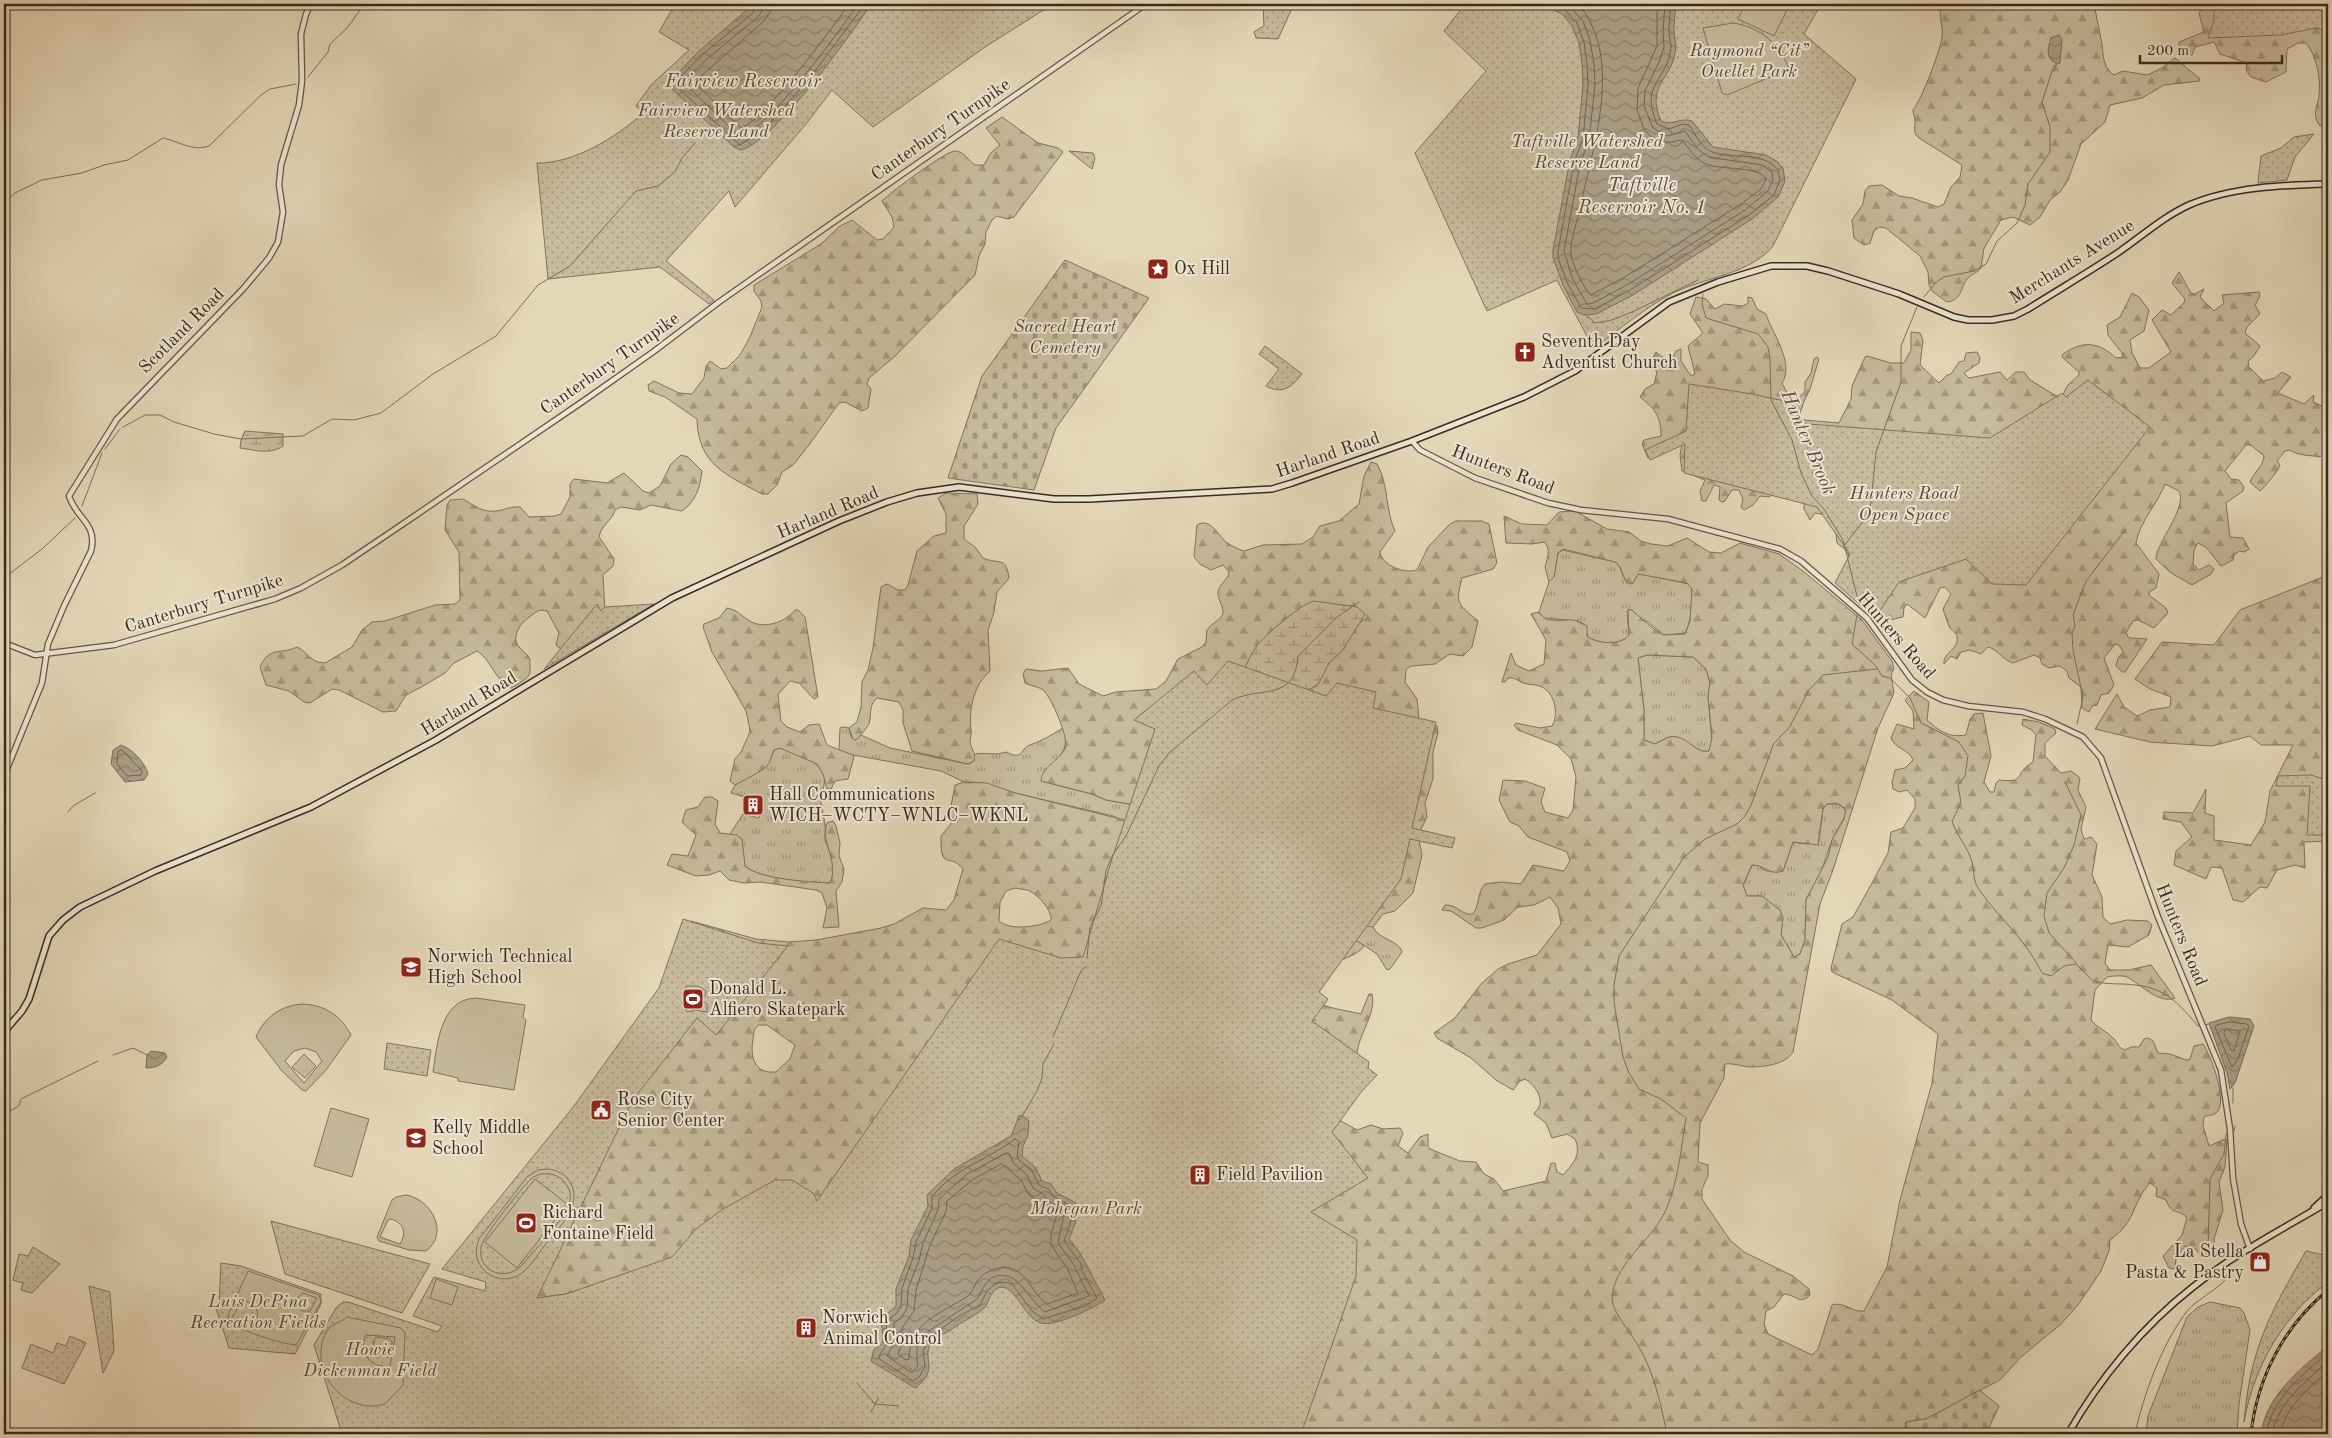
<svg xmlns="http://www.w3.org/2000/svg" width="2332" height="1438" viewBox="0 0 2332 1438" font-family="'Old Standard TT',serif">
<defs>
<pattern id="grass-tufts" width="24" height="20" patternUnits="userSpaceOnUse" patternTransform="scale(1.25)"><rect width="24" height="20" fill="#c7ba9e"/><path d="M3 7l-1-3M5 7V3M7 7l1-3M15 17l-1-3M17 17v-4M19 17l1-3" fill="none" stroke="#a39780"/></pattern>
<pattern id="forest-firs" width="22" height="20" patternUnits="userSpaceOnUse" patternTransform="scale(1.25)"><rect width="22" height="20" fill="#c7ba9e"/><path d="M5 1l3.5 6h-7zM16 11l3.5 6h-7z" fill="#a39780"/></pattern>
<pattern id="wetland-marsh" width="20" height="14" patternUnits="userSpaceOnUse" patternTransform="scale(1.25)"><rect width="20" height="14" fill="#c7ba9e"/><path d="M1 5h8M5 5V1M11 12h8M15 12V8" fill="none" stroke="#a39780"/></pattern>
<pattern id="cemetery-stones" width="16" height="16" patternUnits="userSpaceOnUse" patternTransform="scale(1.25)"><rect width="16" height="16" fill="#c7ba9e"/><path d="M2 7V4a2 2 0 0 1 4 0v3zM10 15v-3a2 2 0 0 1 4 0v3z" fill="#a39780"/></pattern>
<pattern id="park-dots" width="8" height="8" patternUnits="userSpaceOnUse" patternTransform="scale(1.25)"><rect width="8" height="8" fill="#c7ba9e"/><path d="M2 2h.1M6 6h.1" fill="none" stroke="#a39780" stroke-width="1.8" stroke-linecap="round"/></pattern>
<pattern id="water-waves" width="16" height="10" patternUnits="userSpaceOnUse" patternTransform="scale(1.25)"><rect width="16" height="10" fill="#aa9d85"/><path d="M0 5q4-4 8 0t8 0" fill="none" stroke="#8b806c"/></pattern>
</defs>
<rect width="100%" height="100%" fill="#e4d7b8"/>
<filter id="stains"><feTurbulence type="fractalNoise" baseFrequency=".004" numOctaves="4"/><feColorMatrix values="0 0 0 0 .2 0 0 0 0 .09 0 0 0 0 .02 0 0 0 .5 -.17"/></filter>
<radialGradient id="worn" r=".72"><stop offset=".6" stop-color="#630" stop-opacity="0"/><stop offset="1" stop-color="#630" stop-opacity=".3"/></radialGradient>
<g fill="url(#grass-tufts)" stroke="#807260">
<path d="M 1563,550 L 1615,562 C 1625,568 1619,581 1632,584 L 1636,574 L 1643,574 L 1689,584 C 1697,596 1690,619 1686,633 L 1664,635 L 1648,622 L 1638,618 L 1630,609 L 1627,611 L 1629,635 C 1621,646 1599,644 1588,637 L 1584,624 L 1579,621 L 1543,618 L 1539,612 L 1549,582 L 1554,577 L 1558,553 Z"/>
<path d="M 1647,655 L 1693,657 L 1706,669 L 1710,683 L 1708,696 L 1712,740 L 1709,751 C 1697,754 1689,740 1677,737 C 1669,735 1661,741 1655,744 L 1644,740 L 1644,710 L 1638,658 Z"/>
<path d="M 842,727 L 849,728 L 851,737 L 856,740 L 861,735 L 890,748 L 968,764 L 971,763 L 975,754 C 986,752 995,756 1006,752 C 1024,761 1019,749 1030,745 C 1046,739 1049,736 1063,728 C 1073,756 1051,758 1041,781 L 1092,794 L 1106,800 L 1135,805 L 1373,927 C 1379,940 1399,940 1402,952 L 1390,969 L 1387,970 L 1377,954 L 1362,944 L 1113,816 L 1015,793 L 983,783 L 964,782 L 941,771 L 853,755 L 839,750 L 840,728 Z"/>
<path d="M 777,748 C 789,748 817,761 823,772 C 828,783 820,792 821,802 C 822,810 824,817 825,825 C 826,830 824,835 825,840 C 829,851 840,873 829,883 C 809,882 753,880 743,863 L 742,839 L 730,834 L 743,814 L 759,818 L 762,808 L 755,800 L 731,793 C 735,778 758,776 767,765 C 772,760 771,753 777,748 Z"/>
<path d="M 1827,804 L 1839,804 L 1847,812 L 1832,840 L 1820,875 L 1806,899 L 1805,940 L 1800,954 L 1794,957 L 1781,935 L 1782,918 L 1780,910 L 1760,896 L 1747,896 L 1743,885 L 1752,865 L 1757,865 L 1767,871 L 1783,871 L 1793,842 L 1806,844 L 1819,841 L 1823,809 Z"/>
<path d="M 2210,1302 L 2240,1308 L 2244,1313 L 2250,1330 L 2239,1404 L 2237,1434 L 2146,1434 L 2148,1416 L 2187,1317 L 2198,1307 Z"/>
</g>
<g fill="url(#forest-firs)" stroke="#807260" fill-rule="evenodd">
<path d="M 1942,4 L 2094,4 C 2096,16 2099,27 2101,39 C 2104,53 2101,65 2114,75 L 2123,71 L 2147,75 L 2162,68 L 2175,58 L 2200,79 L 2199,81 L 2164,85 L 2142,98 L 2110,105 L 2105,122 L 2081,144 L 2068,180 L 2060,192 L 2050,200 L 2040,217 L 2030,225 L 2013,217 L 2001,220 L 1984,248 L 1981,268 C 1977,273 1972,274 1968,278 C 1960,287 1963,300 1947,302 L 1932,291 L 1929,285 L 1928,272 L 1920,256 L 1886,228 L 1879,227 L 1874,231 L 1870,243 L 1864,245 L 1854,238 L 1852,220 L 1863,204 L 1865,191 L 1869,186 L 1882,185 L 1899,196 L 1912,198 L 1938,207 L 1944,204 L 1951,187 L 1960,177 L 1962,165 L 1919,138 C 1913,132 1915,131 1915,123 C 1916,119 1913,115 1913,110 C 1922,99 1939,53 1942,38 C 1944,26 1937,15 1942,4 Z"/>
<path d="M 2205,4 L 2328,4 L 2328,117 L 2324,124 L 2320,126 C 2311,115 2318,105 2319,96 C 2321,79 2317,56 2306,43 L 2298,43 L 2287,49 L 2286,72 L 2266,82 L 2251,77 L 2246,70 L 2247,63 L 2220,54 L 2214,42 L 2195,47 L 2192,55 L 2188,55 L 2179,48 L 2179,42 L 2204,32 L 2199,13 Z"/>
<path d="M 1002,117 L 1038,143 L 1058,148 L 1063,152 L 1014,217 L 1008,219 L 997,216 L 992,220 L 986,232 L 985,244 L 979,256 L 975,275 L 894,357 L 869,378 L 867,384 L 871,389 L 868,408 L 862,411 L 845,402 L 839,403 L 809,445 L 793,465 L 782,472 L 777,485 L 768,494 L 762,494 C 727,475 698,465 697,419 L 665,397 L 649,391 L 648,385 L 654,381 L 679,393 L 692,394 L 704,378 L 706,366 L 710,361 L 721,369 L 727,368 L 740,355 L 750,337 L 762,307 L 761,301 L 754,291 L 754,285 L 821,244 L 840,226 L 852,220 L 877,240 L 883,239 L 894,227 L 892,217 L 882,201 C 891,192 948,149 956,151 C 964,152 969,161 975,165 L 984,165 L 990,154 L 1000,145 L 986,128 Z"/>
<path d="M 2179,272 L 2191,293 L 2195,294 L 2204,289 L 2200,297 L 2214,311 L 2224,303 L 2222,295 L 2259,292 L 2260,296 L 2255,305 L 2260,314 L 2247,327 L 2245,333 L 2260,346 L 2254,356 L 2248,361 L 2249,367 L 2263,381 L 2275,378 L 2282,372 L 2291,377 L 2278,393 L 2304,404 L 2314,395 L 2313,402 L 2324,407 L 2328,413 L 2326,423 L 2328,427 L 2328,449 L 2320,457 C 2310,455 2299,456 2290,450 L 2285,451 L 2277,461 L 2280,465 C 2279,470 2263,489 2260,491 L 2250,482 C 2254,472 2263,467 2264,456 L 2251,445 L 2246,445 L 2225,471 L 2231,479 L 2239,480 L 2244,487 L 2243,491 L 2226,503 L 2230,537 L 2243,538 L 2249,549 L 2244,552 L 2239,551 L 2234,555 L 2233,560 L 2221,566 L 2206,547 L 2198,543 L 2194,550 L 2193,564 L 2199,570 L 2209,565 L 2214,569 L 2211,574 L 2192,585 L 2171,573 L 2156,559 C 2156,543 2188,507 2179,491 L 2165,484 C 2157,505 2140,521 2136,543 L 2159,574 L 2156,588 L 2149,592 L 2149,595 L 2166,608 L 2168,613 L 2154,628 L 2138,620 L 2133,621 L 2126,633 L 2129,638 L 2147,639 L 2125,672 L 2122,672 L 2116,666 L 2118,658 L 2123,652 L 2119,645 L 2115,644 L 2104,658 L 2114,685 L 2109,693 L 2101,695 L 2097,705 L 2092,706 L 2089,712 L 2082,708 L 2081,687 L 2069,678 L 2067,671 L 2060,666 L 2049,668 L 2042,664 L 2040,658 L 2034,655 L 2013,663 C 2001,659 1999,650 1988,647 L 1981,654 L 1970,650 L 1961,652 L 1957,659 L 1951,656 L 1944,664 C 1942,653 1960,649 1957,637 C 1957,633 1953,631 1950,628 C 1947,622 1945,615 1943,609 L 1951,594 L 1945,587 L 1940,588 L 1925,618 L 1907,604 L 1904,608 L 1903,617 C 1891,619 1887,623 1876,617 L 1846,550 L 1837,543 L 1836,534 L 1825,515 L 1815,513 L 1810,520 L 1804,509 L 1804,503 L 1774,494 L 1769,497 L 1760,496 L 1753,505 L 1744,510 L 1741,507 L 1743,499 L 1739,490 L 1732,490 L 1725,501 L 1722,502 L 1719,500 L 1720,487 L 1714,485 L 1706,501 L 1702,501 L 1700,491 L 1705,480 L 1682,471 L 1680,455 L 1682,444 L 1648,458 L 1642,444 L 1644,440 L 1661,436 C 1661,415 1654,408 1640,397 L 1645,389 L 1654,384 L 1657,372 L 1650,363 L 1656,352 C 1665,359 1670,364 1676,351 L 1681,349 L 1681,361 L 1691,376 L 1695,374 L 1688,346 L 1703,333 L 1690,314 L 1696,297 L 1706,299 L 1715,309 L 1724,304 L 1743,306 L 1748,303 L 1748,297 L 1752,298 L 1757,309 L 1766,314 C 1772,333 1795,363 1782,383 L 1791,401 L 1795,402 L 1805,391 L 1805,382 L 1811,373 L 1814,359 L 1817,357 L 1819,359 L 1810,389 L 1797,416 L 1804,420 L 1839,423 L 1851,399 L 1852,386 L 1865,357 L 1867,356 L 1891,363 L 1904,363 L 1911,350 L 1911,332 L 1920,333 L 1923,340 L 1920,365 L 1939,383 L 1947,375 L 1951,374 L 1959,362 L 1964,361 L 1966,353 L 1977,352 L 1980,358 L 1979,363 L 1964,373 L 1969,378 L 2000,372 L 2007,380 L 2016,372 L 2024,372 L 2030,380 L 2058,397 L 2063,395 L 2067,386 L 2079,375 L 2079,372 L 2062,357 L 2063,354 C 2083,340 2099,342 2116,358 L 2123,357 L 2122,353 L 2108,335 L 2107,325 L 2120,317 L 2132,293 L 2139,297 L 2149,310 L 2144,331 L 2130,340 L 2132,353 L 2140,368 L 2149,368 L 2171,352 L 2152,320 L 2162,310 L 2171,315 L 2184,303 L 2185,299 L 2172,283 Z"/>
<path d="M 681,455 L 688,457 L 702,471 C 700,488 696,501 682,511 L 651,505 L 640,510 L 621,507 L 615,510 C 612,521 601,525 599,537 L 614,559 L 613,566 L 603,575 L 605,613 L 561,649 L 556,645 L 559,633 L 547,611 L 540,610 C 530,615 511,629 517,644 C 520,650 527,653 530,659 C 529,664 531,667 530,672 C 529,679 517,685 511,688 C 495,681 491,659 477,651 L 454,663 L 445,673 L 423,686 L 406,695 L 396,711 L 383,712 L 339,690 L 332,689 L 310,703 L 304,702 L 289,691 L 266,685 L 260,667 C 269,646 280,655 297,647 C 308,652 310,663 325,663 L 352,647 L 362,630 L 372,622 L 385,621 L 435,605 L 455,604 L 460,600 L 459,552 L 445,530 L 447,505 L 450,500 L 463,499 C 473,505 484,513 496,511 C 505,510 511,506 520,507 L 529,517 L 555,516 L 561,514 L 570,497 L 570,484 L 574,479 L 607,483 L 624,473 L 643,491 L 649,493 L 660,486 L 671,464 Z"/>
<path d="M 1371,462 L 1377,464 C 1389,485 1385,510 1395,531 L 1380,552 C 1382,566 1405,574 1417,570 L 1428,547 L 1450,524 L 1456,521 L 1482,521 L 1489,524 L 1497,563 L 1493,569 L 1462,578 C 1455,604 1458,604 1478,621 L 1472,647 L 1463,656 L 1450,654 L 1435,664 L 1411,666 L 1406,669 L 1405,682 L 1417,699 L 1419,719 L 1437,726 L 1438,733 L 1433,752 L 1433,779 L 1425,803 L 1427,817 L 1418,835 L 1422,855 L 1413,893 L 1395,911 L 1383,914 L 1373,927 L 1367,926 L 1290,696 L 1317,686 L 1329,663 L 1343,650 L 1352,632 L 1363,620 L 1352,606 L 1335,605 L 1292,615 L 1284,620 L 1255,649 L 1237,682 L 1135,805 L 1106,800 L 1092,794 L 1041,781 C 1041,768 1059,760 1065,749 C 1070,740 1051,696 1043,690 C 1038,686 1030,686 1025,683 L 1023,674 L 1026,669 L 1042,671 L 1068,668 L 1079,684 L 1103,696 L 1116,692 L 1156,689 L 1166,681 L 1178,659 L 1202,647 L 1206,642 L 1207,630 C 1211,624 1218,621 1222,616 C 1226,608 1217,600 1218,592 C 1219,584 1228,580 1229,572 L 1223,565 L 1211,570 L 1200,564 L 1194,557 L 1197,525 C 1210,517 1218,535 1226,542 C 1231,546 1238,549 1244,551 L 1263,545 L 1302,544 L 1313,537 L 1320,526 L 1339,521 L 1359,504 L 1364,476 Z"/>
<path d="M 946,493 L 977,494 L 978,504 L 964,526 L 964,539 L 975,547 L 983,558 C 998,565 1006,555 1009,578 L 997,592 L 994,612 L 988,630 L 990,671 C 973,686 969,708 971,730 C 972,734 970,738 970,742 C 971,749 976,752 974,761 L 968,764 L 912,751 L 903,723 L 903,710 L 899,702 L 877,698 C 868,706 872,714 869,724 C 866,729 860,736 856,740 L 853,739 L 849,728 L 857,722 L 861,707 L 862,682 L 868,670 L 873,648 L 881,587 L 887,584 L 898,590 L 905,590 L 908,585 L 917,551 L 934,536 L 946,533 L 946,514 L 938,498 Z"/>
<path d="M 1575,511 L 1607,529 L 1629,532 L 1641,541 L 1651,544 L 1668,546 L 1687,538 L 1709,552 L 1721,553 L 1740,543 L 1779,554 L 1803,571 L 1862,620 L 1892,661 L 1894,668 L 1891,675 L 1894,693 L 1878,728 L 1833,870 L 1820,904 L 1793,1052 C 1785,1065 1763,1067 1749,1067 C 1741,1066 1733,1063 1725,1064 L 1724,1078 L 1700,1123 L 1698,1162 L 1708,1165 L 1708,1176 L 1702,1189 L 1702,1199 L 1730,1240 L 1744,1252 L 1793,1276 L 1809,1289 L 1810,1295 C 1800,1306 1795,1294 1784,1294 L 1774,1307 L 1766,1311 L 1764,1324 L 1768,1334 L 1812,1355 L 1818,1349 L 1832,1305 C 1844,1301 1853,1313 1864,1311 L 1887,1267 L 1900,1200 L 1932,1083 L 1938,1034 L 1892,1000 L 1832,972 L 1831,968 L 1842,924 L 1853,917 L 1872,883 L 1888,853 L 1891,832 L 1903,828 L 1915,808 L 1915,799 L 1907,790 L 1899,792 L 1893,789 L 1892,782 L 1895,770 L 1905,768 L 1913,760 C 1909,749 1895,749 1891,738 L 1897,724 L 1914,729 L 1913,711 L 1905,700 L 1914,691 L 1929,702 L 1927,720 C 1939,731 1949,738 1966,735 L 1970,719 L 1974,714 L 1983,713 L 1991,756 L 1984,782 L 1990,792 L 1994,792 L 1996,783 L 1999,780 C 2028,783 2012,774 2033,762 L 2036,735 L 2032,730 L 2022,725 L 2023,719 L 2039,722 L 2055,729 L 2056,733 L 2045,743 L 2045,756 L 2061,773 L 2071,771 L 2080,778 L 2078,790 L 2086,807 L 2081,829 L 2084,839 L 2091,837 L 2097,844 L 2092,875 L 2102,897 L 2103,917 L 2110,924 L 2127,920 L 2148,921 L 2152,925 L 2149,935 L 2128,947 L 2108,945 L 2105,963 L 2110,970 L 2129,970 L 2151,965 L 2175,998 C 2159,1005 2138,982 2127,977 C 2121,975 2113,976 2107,977 L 2095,990 L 2091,1020 C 2097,1028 2107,1031 2114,1039 C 2119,1044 2117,1047 2125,1050 L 2131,1047 L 2139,1047 L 2144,1039 L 2148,1038 L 2153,1041 L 2158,1053 L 2170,1054 L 2186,1060 L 2190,1059 L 2194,1046 L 2203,1044 C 2211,1055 2229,1104 2216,1113 C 2212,1116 2207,1115 2204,1117 L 2203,1126 L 2209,1146 L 2225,1139 L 2227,1140 L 2225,1167 L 2219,1182 L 2223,1210 L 2214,1239 L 2215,1254 L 2205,1258 L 2195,1249 L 2185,1246 L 2176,1259 L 2175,1269 L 2169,1268 L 2163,1256 L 2182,1235 L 2187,1218 C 2178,1208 2172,1216 2166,1200 L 2156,1196 L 2157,1188 L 2150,1183 C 2131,1204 2137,1221 2110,1240 L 2109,1251 L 2101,1271 L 2078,1305 L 2061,1324 L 2021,1357 L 2000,1380 L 1926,1419 L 1906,1422 L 1904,1434 L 1885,1430 L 1872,1434 L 908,1434 L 1341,1121 L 1357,1130 L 1371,1125 L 1383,1129 L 1400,1128 L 1403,1133 L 1398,1146 L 1408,1153 L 1420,1137 L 1428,1134 L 1428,1146 L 1430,1149 L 1460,1161 L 1476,1162 L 1484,1174 L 1494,1179 L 1503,1191 L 1546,1181 L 1551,1163 L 1555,1163 L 1557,1172 L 1563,1175 C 1573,1164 1582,1155 1575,1139 L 1567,1134 L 1552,1138 L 1546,1123 L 1534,1114 C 1535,1111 1538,1110 1539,1107 C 1544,1097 1533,1083 1525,1079 L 1520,1081 L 1513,1090 L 1496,1080 L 1471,1058 L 1437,1038 L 1434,1033 L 1455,1018 L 1481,984 L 1498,969 L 1508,964 L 1537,955 L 1561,924 L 1558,908 L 1550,897 L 1534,905 L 1518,907 L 1504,920 L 1482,928 L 1476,928 L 1451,911 L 1442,910 L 1445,905 C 1457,904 1462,916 1473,914 C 1480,905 1477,892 1485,884 L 1501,882 L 1521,884 L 1533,865 L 1564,871 L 1570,861 L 1567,852 L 1528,837 L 1519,826 L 1510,822 L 1499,800 L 1503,780 L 1525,781 L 1545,788 L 1541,802 L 1545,812 L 1568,818 L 1573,810 L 1576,777 L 1571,759 L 1557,745 L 1518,730 L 1514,725 L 1516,723 L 1540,728 L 1552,726 C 1559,715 1555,693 1542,687 C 1537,684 1529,685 1523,683 C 1517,680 1514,677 1508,678 L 1505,682 L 1502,682 L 1511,653 L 1516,665 L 1529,671 L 1544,664 L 1546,640 L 1531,614 L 1538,612 L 1547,620 L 1574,620 L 1587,626 L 1587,636 C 1596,644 1621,646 1629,635 L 1628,610 L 1632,610 C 1639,617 1655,631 1664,635 L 1685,634 L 1690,621 L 1692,589 L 1687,583 L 1638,574 L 1633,583 L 1630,584 C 1620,577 1624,567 1615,562 L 1563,549 L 1558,553 L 1554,577 L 1549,582 L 1545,567 C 1547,559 1551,551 1545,542 L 1532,544 L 1506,543 L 1504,516 L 1522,524 L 1547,525 L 1559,512 ZM 1647,655 L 1693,657 L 1706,669 L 1710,683 L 1708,696 L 1712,738 L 1709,751 C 1697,754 1689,739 1677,737 C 1669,735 1662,741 1655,744 L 1644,740 L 1644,710 L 1638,658 ZM 1837,803 L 1846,809 L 1844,819 L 1832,840 L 1828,857 L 1806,900 L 1805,940 L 1800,954 L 1794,957 L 1781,935 L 1783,918 L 1780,910 L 1762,896 L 1747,896 L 1743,885 L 1752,865 C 1765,865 1769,876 1783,871 L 1793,842 L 1818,845 L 1823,808 L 1827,804 Z"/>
<path d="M 2328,575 L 2328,841 L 2304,842 L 2305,868 L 2295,865 L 2277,870 L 2267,888 L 2260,887 L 2243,902 L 2233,900 L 2222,868 L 2211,867 L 2206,879 L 2174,865 L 2176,851 L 2192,837 L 2181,822 L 2163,819 L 2164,812 L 2193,813 L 2206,789 L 2205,813 L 2214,816 L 2214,840 L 2251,845 L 2265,822 L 2270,791 L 2293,745 L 2261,745 L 2250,736 L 2212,746 L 2150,742 L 2095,729 L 2117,694 L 2124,707 L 2137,716 L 2150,710 L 2170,707 L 2171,697 L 2150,689 L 2135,679 L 2162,642 L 2214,645 L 2240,610 Z"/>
<path d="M 727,608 C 738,610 740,615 748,620 C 762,630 785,623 795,610 L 798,610 L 805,617 L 818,697 L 814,699 L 799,683 L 790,681 L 778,694 L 781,721 L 787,727 L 800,732 L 809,725 L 819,724 L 827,745 L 853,755 L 854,757 L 848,779 L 835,781 L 831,789 L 827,789 L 823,774 L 817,764 L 780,748 L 774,750 C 771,755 771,762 767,766 C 762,771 743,781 735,785 L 730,781 L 735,759 L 741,752 L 750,732 L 749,725 L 746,711 L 712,652 L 703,627 L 704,624 L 719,618 Z"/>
<path d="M 964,782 L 987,783 L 1015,793 L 1133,822 L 1362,944 L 1364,946 C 1359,954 1344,959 1335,962 L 1314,1001 C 1329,1009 1345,1010 1361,1014 L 1369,994 L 1372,994 C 1377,1015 1355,1038 1357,1059 L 762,1229 L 566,1294 L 536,1298 L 691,921 L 756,939 L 789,942 L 816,940 L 881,928 L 894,924 L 923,908 L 946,910 L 954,900 L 963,869 C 950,852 940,872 941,836 L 951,824 L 950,811 L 955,785 ZM 1015,888 C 1019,889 1023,889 1027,890 C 1036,892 1053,911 1051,920 C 1040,927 1010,931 999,921 L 1000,902 L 1006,891 ZM 759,1025 L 767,1025 L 795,1045 L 790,1059 L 776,1072 C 754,1074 750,1057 753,1039 C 754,1033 753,1029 759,1025 Z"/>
<path d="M 705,797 L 712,797 L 718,801 L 715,824 L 720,833 L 737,835 L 742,839 L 745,866 C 759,879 809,882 829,883 L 831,881 C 838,859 820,841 827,823 L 833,821 L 836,826 L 840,843 L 839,856 L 844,869 L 842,882 L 836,891 L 839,927 L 823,928 L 827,908 L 822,893 L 816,890 L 760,882 L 744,883 L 729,880 L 720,871 L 709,875 L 696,876 L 667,865 L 672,854 L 688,856 L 696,835 L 682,822 L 686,810 L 698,807 Z"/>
</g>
<g fill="url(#wetland-marsh)" stroke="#807260">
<path d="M 245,431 L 283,434 L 283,446 C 270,455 255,450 240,448 L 241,440 Z"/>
<path d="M 1314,601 L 1357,607 L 1365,614 L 1343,650 L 1329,663 L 1319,683 L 1311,689 L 1290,696 L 1237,682 C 1244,671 1249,657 1256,647 C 1264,636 1302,603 1314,601 Z"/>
</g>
<g fill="url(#cemetery-stones)" stroke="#807260">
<path d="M 1065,260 L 1149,298 L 1056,428 L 1034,490 L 948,478 L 982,376 Z"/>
<path d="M 1978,1391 L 1981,1391 L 1999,1406 L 1986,1434 L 1904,1434 L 1906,1422 L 1926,1419 Z"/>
</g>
<g fill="url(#park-dots)" stroke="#807260">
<path d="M 675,4 L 1053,4 L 985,47 L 873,127 L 832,90 L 806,124 L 735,207 L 729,191 L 666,261 L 714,300 L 709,304 L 660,267 L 548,279 L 537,163 C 573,164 617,137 643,113 L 636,106 L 651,85 L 689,50 L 659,32 Z"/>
<path d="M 1263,4 L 1294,4 L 1278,39 L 1256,38 L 1254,32 L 1264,26 Z"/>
<path d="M 1465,4 L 1821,4 L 1804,34 L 1856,79 L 1773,246 C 1752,273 1704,278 1673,293 C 1645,308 1619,329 1594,349 L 1557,280 L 1487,311 L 1415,153 L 1486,71 L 1444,31 Z"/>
<path d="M 2214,4 L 2328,4 L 2328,32 L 2316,28 L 2281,35 L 2208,38 L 2214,20 Z"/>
<path d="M 2314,134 L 2295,157 L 2287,180 L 2258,183 L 2261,156 L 2281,148 L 2294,137 Z"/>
<path d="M 1069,151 L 1093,153 L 1095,158 L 1092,169 Z"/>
<path d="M 1265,346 L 1302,374 C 1292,387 1282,395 1266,386 L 1279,369 L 1259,354 Z"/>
<path d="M 2088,380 L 2150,427 L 2026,585 L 1992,584 L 1966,559 L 1899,582 L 1875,618 L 1835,583 L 1850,554 L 1817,507 L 1684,473 L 1685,444 L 1650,460 L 1645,450 L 1686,431 L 1689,384 L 1752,394 L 1803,405 L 1796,423 L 1990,438 L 2062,393 L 2066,397 Z"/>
<path d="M 597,604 L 601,611 L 605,607 L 654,604 L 544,669 Z"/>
<path d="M 1228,661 L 1326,696 L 1337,683 L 1376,692 L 1373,708 L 1436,722 L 1412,828 L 1455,838 L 1452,848 L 1410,839 L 1401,879 L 1319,992 L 1328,999 L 1312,1021 L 1369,1062 L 1368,1068 L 1377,1075 L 1362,1091 L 1332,1132 L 1368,1178 L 1311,1212 L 1357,1240 L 1356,1276 L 1301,1434 L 342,1434 L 314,1345 L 336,1308 L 343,1302 L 348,1302 L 438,1332 L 442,1326 L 413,1316 L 434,1277 L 485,1291 L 486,1282 L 442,1269 L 574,1106 L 659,988 L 683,919 L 758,943 L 788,946 L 716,1035 L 697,1018 L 632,1101 L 537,1298 L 566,1294 L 672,1257 L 696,1229 L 723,1209 L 775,1180 L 792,1180 L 813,1193 L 817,1201 L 999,939 L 1061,958 L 1083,957 L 1112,859 L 1155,729 L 1134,720 L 1194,671 L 1207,685 Z"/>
<path d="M 2311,775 L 2328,781 L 2328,835 L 2307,835 L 2310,786 L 2276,786 L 2278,776 Z"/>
<path d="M 387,1043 L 431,1050 L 427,1076 L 384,1069 Z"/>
<path d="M 271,1221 L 430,1264 L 402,1313 L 285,1274 Z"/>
<path d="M 33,1247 L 60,1264 L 32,1293 L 21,1290 L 23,1283 L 13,1280 L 19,1254 L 28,1256 Z"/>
<path d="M 2306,1251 L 2328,1256 L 2328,1282 C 2283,1316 2254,1366 2244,1422 C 2250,1349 2270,1313 2306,1251 Z"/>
<path d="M 221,1263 L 241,1266 L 321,1294 L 321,1304 L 295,1354 L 229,1348 L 216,1308 L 219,1307 Z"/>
<path d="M 89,1286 L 110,1292 L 114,1351 L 103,1373 Z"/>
<path d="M 70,1336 L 86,1343 L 64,1384 L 22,1368 L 31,1344 L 53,1353 L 57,1343 L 66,1346 Z"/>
</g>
<g fill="#c7ba9e" stroke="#807260" fill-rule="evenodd">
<path d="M 1745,4 L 1790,4 L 1774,36 L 1738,19 Z"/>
<path d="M 1733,23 C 1760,27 1780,44 1789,69 L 1727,95 L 1722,93 L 1703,28 Z"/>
<path d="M 686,986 L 698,986 L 706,991 L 705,996 L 702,996 L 702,1001 L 707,1004 L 707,1012 L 695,1010 L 687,1012 L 684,1005 Z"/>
<path d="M 476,998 L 525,1005 L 523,1017 L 526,1020 L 514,1090 L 458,1081 L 458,1078 L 433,1072 C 437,1045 440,999 476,998 Z"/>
<path d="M 303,1004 C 325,1005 341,1016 351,1035 L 326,1070 L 306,1091 L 302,1090 L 282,1071 L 256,1037 C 264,1017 282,1005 303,1004 ZM 305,1048 L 316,1052 L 322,1061 L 304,1083 L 285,1061 L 294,1051 Z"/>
<path d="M 304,1054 L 316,1066 L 305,1078 L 292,1067 Z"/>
<path d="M 331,1108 L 369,1119 L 352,1177 L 314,1166 Z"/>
<path d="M 548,1169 C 557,1170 565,1174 570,1182 C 584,1205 558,1228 545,1245 C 537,1255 529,1270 517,1276 C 505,1282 490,1278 482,1268 C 475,1259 475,1249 479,1239 L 527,1177 L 538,1170 ZM 541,1174 C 551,1173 559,1175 565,1183 C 570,1188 572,1197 569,1204 C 564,1220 536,1248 525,1262 C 509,1283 477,1274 481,1247 C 483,1236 522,1187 531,1179 C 534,1176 538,1175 541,1174 Z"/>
<path d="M 535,1179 L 567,1204 L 517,1268 L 485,1242 Z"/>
<path d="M 406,1195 C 431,1199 450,1233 426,1251 L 409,1250 L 379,1241 L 377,1237 L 392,1200 L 396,1197 ZM 391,1219 C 404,1223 407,1233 400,1244 L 380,1237 L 388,1220 Z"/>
<path d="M 248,1271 L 319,1295 L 321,1302 L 296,1345 C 282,1344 236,1330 228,1320 L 229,1313 ZM 303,1293 L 317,1298 L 310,1311 L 302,1311 L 297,1305 L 297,1298 ZM 245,1301 C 255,1303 259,1310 257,1319 L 251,1325 L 234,1323 L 231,1319 L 240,1304 Z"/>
<path d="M 436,1279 L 458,1287 L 452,1305 L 430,1298 Z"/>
<path d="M 347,1317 L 401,1328 L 405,1333 L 403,1385 L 385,1404 C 344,1416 307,1370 326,1332 C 331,1323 341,1323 347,1317 ZM 366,1335 L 395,1337 L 390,1366 C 371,1369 358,1353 366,1335 Z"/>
<path d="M 376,1337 L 390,1339 L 392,1342 L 390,1356 L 373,1354 L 374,1340 Z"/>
</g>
<g fill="url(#water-waves)" stroke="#7c6f5d">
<path d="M 754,4 L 871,4 C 850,36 775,141 741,150 L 734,147 L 673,90 L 670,81 L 700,50 Z"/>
<path d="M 1540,4 L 1676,4 C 1675,13 1674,22 1674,32 C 1674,37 1676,42 1676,47 C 1673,81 1645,83 1661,121 C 1673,126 1681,117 1692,121 L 1713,147 L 1766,155 L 1778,162 L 1783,168 L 1785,181 L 1778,197 L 1752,219 L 1633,295 L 1596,314 L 1584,315 L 1577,312 L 1563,285 L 1553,258 L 1553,250 L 1570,160 L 1578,138 L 1583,84 L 1582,64 L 1579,43 L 1572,26 L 1562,14 Z"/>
<path d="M 2059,35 L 2062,39 L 2060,63 L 2057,64 C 2045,58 2048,49 2051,38 Z"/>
<path d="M 121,745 C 132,749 145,762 148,774 L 144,780 L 125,782 L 111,764 L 113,750 Z"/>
<path d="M 2229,1017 L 2250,1019 L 2254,1026 L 2235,1083 L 2230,1089 L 2227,1073 L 2209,1023 Z"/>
<path d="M 151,1051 L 165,1053 L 167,1057 C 163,1065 155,1068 146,1068 L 147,1055 Z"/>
<path d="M 1022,1115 L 1029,1121 L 1028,1135 L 1023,1146 L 1022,1156 L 1036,1168 L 1042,1181 L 1051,1184 L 1057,1193 L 1076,1203 L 1076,1221 L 1069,1239 L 1080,1253 L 1105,1300 C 1093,1308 1056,1327 1041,1323 C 1024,1319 1014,1281 998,1288 C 988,1293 990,1304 983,1309 C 974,1317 962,1321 951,1330 C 945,1334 937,1335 932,1342 C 920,1358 941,1369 915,1388 L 871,1361 L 874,1349 C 890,1345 879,1328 882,1318 L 896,1306 L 896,1289 L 909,1256 L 911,1240 L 928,1206 L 927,1195 L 954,1169 L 1011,1136 L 1019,1116 Z"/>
<path d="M 2328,1346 L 2328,1434 L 2261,1434 C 2266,1396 2300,1369 2328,1346 Z"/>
</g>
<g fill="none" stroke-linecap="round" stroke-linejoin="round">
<g stroke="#716454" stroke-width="1">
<path d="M 757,4 L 753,13 L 703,54 L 675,82 L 677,87 L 740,145 L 765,129 L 809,79 L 865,4"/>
<path d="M 764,4 L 762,11 L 758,17 L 708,58 L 683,82 L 740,137 C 769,128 839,32 858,4"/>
<path d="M 771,4 L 770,12 L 763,22 L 694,82 L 741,128 C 765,119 832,29 849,4"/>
<path d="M 1552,4 L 1565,10 L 1577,23 L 1584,42 L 1587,64 L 1588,85 L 1583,139 L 1574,162 L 1558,251 L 1558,258 L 1567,282 L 1581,308 L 1595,309 L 1630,290 L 1749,215 L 1774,195 L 1780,180 L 1778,170 C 1762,150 1733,160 1712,152 C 1701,148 1695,133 1689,125 L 1683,124 L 1669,129 L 1657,124 C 1639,83 1668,81 1671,47 C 1671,42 1669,36 1669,31 C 1669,22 1670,13 1671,4"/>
<path d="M 1567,4 L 1583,21 L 1590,40 L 1594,64 L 1595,85 L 1589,140 L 1580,164 L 1564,251 L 1573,280 L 1587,304 L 1593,303 L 1627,285 L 1745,210 L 1768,191 L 1773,180 L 1772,172 L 1762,165 L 1708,157 L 1697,148 L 1685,131 L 1667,136 L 1653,128 L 1644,106 L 1645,91 L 1660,60 L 1664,47 L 1663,32 L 1665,4"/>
<path d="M 1578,4 C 1626,59 1591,151 1579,213 C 1576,225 1570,242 1571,254 C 1573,266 1583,287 1591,295 L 1623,278 L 1741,204 L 1761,189 L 1766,179 C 1760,165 1717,171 1704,163 C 1694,158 1689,148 1682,140 L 1666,143 L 1651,137 L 1644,129 L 1637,110 L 1638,88 L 1657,46 L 1657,4"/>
<path d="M 122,750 L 142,771 L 141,775 L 127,776 L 117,764 L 118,752 Z"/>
<path d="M 2230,1022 L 2247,1024 L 2249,1026 L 2238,1059 L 2232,1067 L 2215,1027 L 2217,1025 Z"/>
<path d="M 2226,1029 L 2240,1031 L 2234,1051 L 2231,1050 L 2224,1033 Z"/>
<path d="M 1015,1139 L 1019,1141 L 1017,1158 L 1032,1171 L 1039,1185 L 1048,1189 L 1054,1197 L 1071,1206 L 1071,1221 L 1064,1241 L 1081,1264 L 1082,1271 L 1097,1298 L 1085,1306 L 1043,1319 L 1032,1311 L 1013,1285 L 1006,1282 L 996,1283 L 987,1291 L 980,1305 L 959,1316 L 930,1337 L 923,1351 L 925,1366 L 920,1376 L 913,1381 L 878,1358 L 888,1342 L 886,1321 L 896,1314 L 901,1307 L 902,1288 L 913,1258 L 916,1242 L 932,1208 L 932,1197 C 954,1168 988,1160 1015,1139 Z"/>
<path d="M 1007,1153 L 1010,1154 L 1013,1163 L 1027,1175 L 1033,1188 L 1043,1194 L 1050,1202 L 1065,1210 L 1058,1243 L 1074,1265 L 1089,1296 L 1045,1312 C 1032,1303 1020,1278 1007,1276 C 981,1272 985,1296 973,1302 C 963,1308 954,1314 944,1321 C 924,1334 913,1339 918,1366 L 912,1373 L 887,1356 L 894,1343 L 894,1323 L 902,1317 L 907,1308 L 908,1289 L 919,1260 L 923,1243 L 938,1210 L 939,1199 L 967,1174 Z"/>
<path d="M 1002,1164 L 1021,1180 L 1029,1195 L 1057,1214 L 1051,1234 L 1051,1245 L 1067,1268 L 1078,1293 L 1047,1304 C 1032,1294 1028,1272 1009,1268 C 996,1266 982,1273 976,1283 C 973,1288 972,1294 968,1296 C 942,1313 909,1322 909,1359 L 906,1360 L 898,1354 L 902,1343 L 902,1328 L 914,1311 L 916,1290 L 930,1245 L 946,1212 L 947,1201 L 972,1180 Z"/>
<path d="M 2266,1434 C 2272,1398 2302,1375 2328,1353"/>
<path d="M 2272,1434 C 2278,1402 2306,1382 2328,1361"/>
<path d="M 2280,1434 C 2285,1408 2308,1388 2328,1371"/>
</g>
<g stroke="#7c6f5d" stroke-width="1">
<path d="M 10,4 L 58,6 L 64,4"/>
<path d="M 308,77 L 328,52 L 330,44 L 348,27 L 364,4"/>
<path d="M 4,203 L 15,193 L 42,180 L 82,173 L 104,165 L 128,160 L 163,138 C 178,141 193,152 209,146 L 261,95 L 270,89 L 296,84"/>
<path d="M 1703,294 L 1702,304 L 1706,318 L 1758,334 L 1768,347 L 1770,359 L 1771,400 L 1792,440 L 1801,473 L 1812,496 L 1824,509 L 1843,540 L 1859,604"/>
<path d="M 1924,297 L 1935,283 L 1944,277 L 1974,271 L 1986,264 L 1997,241 L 2017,223 L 2025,205 L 2028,184 L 2050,152 L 2050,127 L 2042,102 L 2051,74 L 2057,64"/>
<path d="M 1586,315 L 1595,323 L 1612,320 L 1632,312 L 1698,280"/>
<path d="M 123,427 L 145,415 L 160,415 L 174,422 L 214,434 L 241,439 L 303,436 L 332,419 L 354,420 L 381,413 L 433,374 L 496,336 L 538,285 L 570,266 L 636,191 L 658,186 L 675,172 L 682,158 L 695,143"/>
<path d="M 105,449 L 120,429"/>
<path d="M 82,506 L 102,453"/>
<path d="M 1844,546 L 1864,520 L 1871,503 L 1876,452 L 1901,382 L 1901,346 L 1917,307"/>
<path d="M 4,578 L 42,549 L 75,518"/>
<path d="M 1857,615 L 1852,644 L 1875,665 L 1882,676 L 1890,678 L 1910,698 L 1921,723 L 1959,742 L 1968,756 L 1965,776 L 1958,785 L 1961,803 L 1952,821 C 1956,835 1968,847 1972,862 C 1975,873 1972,880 1980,891 C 2000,919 2027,941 2042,973 L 2051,976 L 2064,966 L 2076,964 L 2093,981 C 2106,985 2121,983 2135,985 C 2166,988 2179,1004 2198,1026 L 2209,1024"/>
<path d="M 2077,724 L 2083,697 L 2073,650 L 2072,633 L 2075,626 L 2073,615 L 2086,581 L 2126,529"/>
<path d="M 2065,782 L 2081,815 L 2074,845 L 2064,868 L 2047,893 L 2044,916 L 2049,933 L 2076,963"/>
<path d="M 68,812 L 73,806 L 95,793"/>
<path d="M 1087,958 L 1090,927 L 1101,906 L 1106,871 L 1112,856 L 1126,836 L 1159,766 L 1169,753 L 1232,700 C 1261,686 1295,702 1298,656 L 1337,617 L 1359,602"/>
<path d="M 1053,1037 L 1081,971 L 1086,966"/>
<path d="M 113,1055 L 133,1048 L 147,1055"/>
<path d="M 2233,1088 L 2233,1103"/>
<path d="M 4,1114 L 19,1106 L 21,1099 L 98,1061"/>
<path d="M 1023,1115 L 1038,1089 L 1042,1078 L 1043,1064 L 1054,1044"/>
<path d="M 2213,1258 L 2208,1250 L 2210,1179 L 2224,1154 L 2226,1134 L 2234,1131 L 2235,1126"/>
<path d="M 857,1383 L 875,1404 L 899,1406"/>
<path d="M 871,1412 L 878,1399"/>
<path d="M 1667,1434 C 1660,1400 1652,1363 1631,1335 C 1625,1325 1612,1310 1612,1298 C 1614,1267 1644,1245 1660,1221 C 1677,1194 1681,1149 1686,1118 L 1661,1099 L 1639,1089 L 1629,1073 L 1623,1057 L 1614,1002 L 1614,985 L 1619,956 L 1684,857 L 1705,839 L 1737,824 L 1745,816 L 1751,805 L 1774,743 L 1789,728 L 1809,690 L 1823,675 L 1877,669"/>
<path d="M 2135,1434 C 2143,1396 2163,1341 2188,1310 C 2195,1301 2224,1285 2225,1279 L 2223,1275"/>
</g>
<g stroke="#635648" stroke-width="7">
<g id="tertiary">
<path d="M 1412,441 L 1420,450 L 1475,478 L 1548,503 L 1581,510 L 1668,519 L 1780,549 L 1801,561 L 1867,618 L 1912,680 L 1927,692 L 1943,700 L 1968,706 L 2023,712 L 2045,719 L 2083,737 L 2101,758 L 2158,917 L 2221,1070 L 2230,1129 L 2233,1178 L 2241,1224 L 2250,1249"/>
<path d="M 4,643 L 35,655 L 114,645 L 275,599 L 301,588 L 342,565 L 394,530 L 582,402 L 653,352 L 719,302 L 1146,4"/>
<path d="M 4,776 L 42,683 L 48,644 L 64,606 L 91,551 C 98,523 76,519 69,496 L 117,419 L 243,289 L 269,258 L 278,242 L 283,212 L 279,185 L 281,165 L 299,105 L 302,81 L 301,34 L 306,14 L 311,4"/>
</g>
</g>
<g stroke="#382b22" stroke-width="8">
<g id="secondary">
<path d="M 4,1032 L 22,1011 L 29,999 L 49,936 L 63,920 L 80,907 L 155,871 L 311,807 L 436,740 L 672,598 L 839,521 L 887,502 L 917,493 L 959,487 L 1054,499 L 1089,499 L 1272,489 L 1292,483 L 1412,441 L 1524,397 L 1575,371 L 1669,302 L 1718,282 L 1771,266 L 1807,266 L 1828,271 L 1899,294 L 1954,317 L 1968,320 L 1992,320 L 2014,316 L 2028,309 C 2058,290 2089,272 2119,252 C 2142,236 2163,217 2189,205 C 2231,187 2283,185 2328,184"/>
<path d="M 2314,1208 L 2328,1195"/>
<path d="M 2068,1434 C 2099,1379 2143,1326 2193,1287 C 2234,1254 2283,1229 2328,1202"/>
</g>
</g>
<use href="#tertiary" stroke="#ede5d1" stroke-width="4.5"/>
<use href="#secondary" stroke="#ede5d1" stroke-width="5"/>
<g stroke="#382b22" stroke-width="3">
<path id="rail" d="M 2251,1434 C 2257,1378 2284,1326 2328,1290"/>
</g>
<use href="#rail" stroke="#ede5d1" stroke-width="1" stroke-dasharray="4" stroke-linecap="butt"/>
</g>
<defs>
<g id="sight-square" transform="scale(1.125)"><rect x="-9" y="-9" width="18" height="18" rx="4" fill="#8f2418" stroke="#ede5d1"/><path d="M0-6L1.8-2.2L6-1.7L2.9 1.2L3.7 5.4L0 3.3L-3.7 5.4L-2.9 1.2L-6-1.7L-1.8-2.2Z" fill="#fff"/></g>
<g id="church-square" transform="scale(1.125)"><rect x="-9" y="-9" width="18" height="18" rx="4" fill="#8f2418" stroke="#ede5d1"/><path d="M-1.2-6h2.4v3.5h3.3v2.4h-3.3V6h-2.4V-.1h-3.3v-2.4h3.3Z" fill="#fff"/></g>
<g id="building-square" transform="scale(1.125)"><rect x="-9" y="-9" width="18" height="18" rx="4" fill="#8f2418" stroke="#ede5d1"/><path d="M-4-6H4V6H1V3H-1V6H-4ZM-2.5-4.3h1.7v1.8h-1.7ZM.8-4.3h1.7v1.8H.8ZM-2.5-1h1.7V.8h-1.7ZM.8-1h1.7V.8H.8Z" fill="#fff"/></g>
<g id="school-square" transform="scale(1.125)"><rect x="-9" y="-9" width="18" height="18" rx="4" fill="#8f2418" stroke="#ede5d1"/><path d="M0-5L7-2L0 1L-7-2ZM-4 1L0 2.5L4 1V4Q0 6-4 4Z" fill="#fff"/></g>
<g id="stadium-square" transform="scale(1.125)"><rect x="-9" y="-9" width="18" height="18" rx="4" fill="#8f2418" stroke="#ede5d1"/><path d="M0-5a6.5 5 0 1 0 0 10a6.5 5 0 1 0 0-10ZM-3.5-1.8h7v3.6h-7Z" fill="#fff"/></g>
<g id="civic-square" transform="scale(1.125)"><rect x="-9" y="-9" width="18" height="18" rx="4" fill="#8f2418" stroke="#ede5d1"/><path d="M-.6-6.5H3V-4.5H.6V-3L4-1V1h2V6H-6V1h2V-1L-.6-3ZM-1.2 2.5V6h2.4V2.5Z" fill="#fff"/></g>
<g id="shop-square" transform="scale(1.125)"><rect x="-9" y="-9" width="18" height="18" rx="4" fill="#8f2418" stroke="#ede5d1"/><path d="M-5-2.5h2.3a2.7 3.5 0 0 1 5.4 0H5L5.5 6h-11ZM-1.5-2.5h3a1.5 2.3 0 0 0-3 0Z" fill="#fff"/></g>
</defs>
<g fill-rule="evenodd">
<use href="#sight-square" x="1158" y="269"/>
<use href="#church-square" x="1525" y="352"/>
<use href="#building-square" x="753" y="805"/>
<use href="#school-square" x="411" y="967"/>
<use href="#stadium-square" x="693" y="999"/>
<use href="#civic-square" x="601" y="1110"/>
<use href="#school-square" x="416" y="1138"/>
<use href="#building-square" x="1200" y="1175"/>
<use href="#stadium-square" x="526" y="1223"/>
<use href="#shop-square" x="2260" y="1262"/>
<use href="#building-square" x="806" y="1328"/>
</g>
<g text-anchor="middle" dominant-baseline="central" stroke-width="4" stroke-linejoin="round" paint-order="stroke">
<g font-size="18" font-style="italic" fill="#55483b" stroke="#ede5d1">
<text x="1749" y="51">Raymond “Cit”<tspan x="1749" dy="21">Ouellet Park</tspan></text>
<text x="716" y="111">Fairview Watershed<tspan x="716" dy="21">Reserve Land</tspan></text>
<text x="1587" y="142">Taftville Watershed<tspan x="1587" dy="21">Reserve Land</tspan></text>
<text x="1065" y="327">Sacred Heart<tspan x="1065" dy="21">Cemetery</tspan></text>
<text x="1904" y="494">Hunters Road<tspan x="1904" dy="21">Open Space</tspan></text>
<text x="1086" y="1209">Mohegan Park</text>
<text x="258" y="1302">Luis DePina<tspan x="258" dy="21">Recreation Fields</tspan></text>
<text x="370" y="1350">Howie<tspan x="370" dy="21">Dickenman Field</tspan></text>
</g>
<g font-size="18" fill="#382b22" stroke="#ede5d1">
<text transform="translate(941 130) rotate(-35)">Canterbury Turnpike</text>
<text transform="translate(2072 262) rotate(-32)">Merchants Avenue</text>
<text transform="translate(182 331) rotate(-45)">Scotland Road</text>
<text transform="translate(610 364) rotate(-35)">Canterbury Turnpike</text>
<text transform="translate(1328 455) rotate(-19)">Harland Road</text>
<text transform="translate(1503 470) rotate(21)">Hunters Road</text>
<text transform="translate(828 513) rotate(-23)">Harland Road</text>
<text transform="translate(204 604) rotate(-17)">Canterbury Turnpike</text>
<text transform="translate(1896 636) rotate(49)">Hunters Road</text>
<text transform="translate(469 704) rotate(-31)">Harland Road</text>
<text transform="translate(2181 935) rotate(68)">Hunters Road</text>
</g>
<g font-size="18" fill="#382b22" stroke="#ede5d1" text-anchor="start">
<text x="1174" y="269">Ox Hill</text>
<text x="1541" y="342">Seventh Day<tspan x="1541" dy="21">Adventist Church</tspan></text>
<text x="769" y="795">Hall Communications<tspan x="769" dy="21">WICH–WCTY–WNLC–WKNL</tspan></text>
<text x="427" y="957">Norwich Technical<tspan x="427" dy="21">High School</tspan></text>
<text x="709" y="989">Donald L.<tspan x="709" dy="21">Alfiero Skatepark</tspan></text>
<text x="617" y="1100">Rose City<tspan x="617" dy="21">Senior Center</tspan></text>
<text x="432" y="1128">Kelly Middle<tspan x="432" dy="21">School</tspan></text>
<text x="1216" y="1175">Field Pavilion</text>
<text x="542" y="1213">Richard<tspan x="542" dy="21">Fontaine Field</tspan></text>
<text x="2244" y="1252" text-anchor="end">La Stella<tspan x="2244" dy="21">Pasta &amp; Pastry</tspan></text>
<text x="822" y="1318">Norwich<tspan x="822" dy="21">Animal Control</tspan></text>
</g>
<g font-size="19" font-style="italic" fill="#5a4d40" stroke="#ede5d1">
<text x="743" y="82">Fairview Reservoir</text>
<text x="1642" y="186">Taftville<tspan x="1642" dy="22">Reservoir No. 1</tspan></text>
<text transform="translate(1807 443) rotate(67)">Hunter Brook</text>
</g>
</g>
<rect width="2332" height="1438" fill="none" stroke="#e4d7b8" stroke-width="20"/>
<rect x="5" y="5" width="2322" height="1428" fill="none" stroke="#382b22" stroke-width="2.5"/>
<rect x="10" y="10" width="2312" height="1418" fill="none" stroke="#382b22"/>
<path d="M2140 55v8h142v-8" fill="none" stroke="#382b22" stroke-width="2.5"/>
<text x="2147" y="55" font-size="15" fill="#382b22" stroke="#ede5d1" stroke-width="4" paint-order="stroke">200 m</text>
<rect width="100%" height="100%" filter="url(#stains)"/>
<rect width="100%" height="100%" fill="url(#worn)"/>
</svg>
